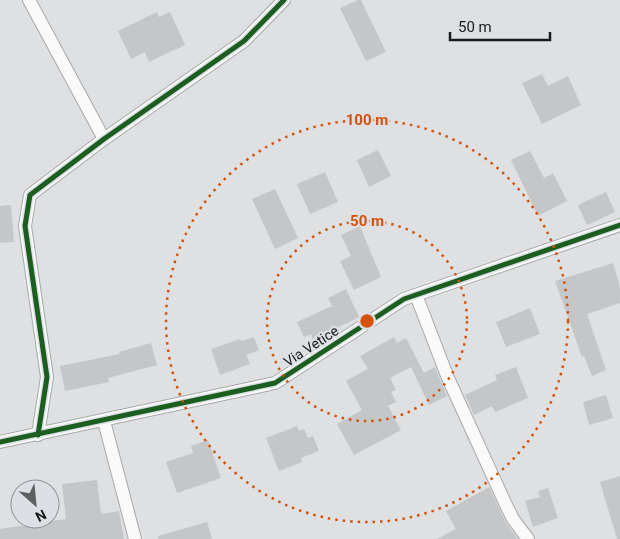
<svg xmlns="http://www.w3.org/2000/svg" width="620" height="539" viewBox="0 0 620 539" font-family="Roboto,sans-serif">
<rect width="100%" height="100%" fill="#dee0e2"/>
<g fill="#c4c6c7">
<path d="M 358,0 L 361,0 L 386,52 L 366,61 L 340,8 Z"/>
<path d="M 157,12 L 159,17 L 170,12 L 185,45 L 149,62 L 145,52 L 131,59 L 118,31 Z"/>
<path d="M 542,74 L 548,86 L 568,76 L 581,105 L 542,124 L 522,83 Z"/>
<path d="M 378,150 L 391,176 L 369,187 L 357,160 Z"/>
<path d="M 530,151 L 544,178 L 553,173 L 567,201 L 538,216 L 511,160 Z"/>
<path d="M 325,172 L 338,202 L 310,214 L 297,184 Z"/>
<path d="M 275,189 L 298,238 L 275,249 L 252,199 Z"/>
<path d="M 606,192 L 615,212 L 587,225 L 578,205 Z"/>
<path d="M 11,205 L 14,242 L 0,243 L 0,206 Z"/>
<path d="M 360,226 L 381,277 L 354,290 L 340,261 L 351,256 L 341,235 Z"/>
<path d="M 613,263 L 620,287 L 620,303 L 587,314 L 606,370 L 592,376 L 584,356 L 582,357 L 555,281 Z"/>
<path d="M 346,289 L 359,317 L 313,340 L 311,334 L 304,337 L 297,322 L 332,306 L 328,298 Z"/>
<path d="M 530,308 L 540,334 L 506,347 L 496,322 Z"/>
<path d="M 254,337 L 259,350 L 246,355 L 250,364 L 220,375 L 211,349 L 240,339 L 241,341 Z"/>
<path d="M 394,337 L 397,343 L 406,338 L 424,373 L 435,367 L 447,396 L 429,405 L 411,367 L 390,378 L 396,390 L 391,392 L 396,402 L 388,406 L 401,430 L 354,455 L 337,424 L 362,410 L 346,381 L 368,369 L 360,356 Z"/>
<path d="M 151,343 L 157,365 L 108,378 L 109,382 L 65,391 L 60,366 L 120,354 L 119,352 Z"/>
<path d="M 516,367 L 528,398 L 495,412 L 492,406 L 474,415 L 465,395 L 497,380 L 495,375 Z"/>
<path d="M 606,395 L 613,418 L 589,425 L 583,402 Z"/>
<path d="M 297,426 L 299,431 L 304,429 L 308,438 L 313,436 L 319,451 L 301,458 L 302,462 L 279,471 L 266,438 Z"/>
<path d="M 208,440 L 221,478 L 177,493 L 166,462 L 193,453 L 191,446 Z"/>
<path d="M 620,476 L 620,539 L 617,539 L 600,482 Z"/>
<path d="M 97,480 L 101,514 L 119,511 L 124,539 L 0,539 L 0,529 L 66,519 L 62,484 Z"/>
<path d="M 489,487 L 506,523 L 518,539 L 437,539 L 456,529 L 446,511 Z"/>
<path d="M 548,488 L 558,518 L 533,527 L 525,501 L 540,497 L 538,491 Z"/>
<path d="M 207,522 L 212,539 L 158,539 L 158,536 Z"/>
</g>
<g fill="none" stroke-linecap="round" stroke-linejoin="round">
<g stroke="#a7a8aa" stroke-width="14">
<g id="street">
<path d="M 29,0 L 104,139"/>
<path d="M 416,295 L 448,378 L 506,505 L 513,519 L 528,539"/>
<path d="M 104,421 L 135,539"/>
<path d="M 38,435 L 47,377 L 25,226 L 30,195 L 104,139 L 244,41 L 284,0"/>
<path d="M 0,442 L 275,383 L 404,299 L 620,225"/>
</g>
</g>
<use href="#street" stroke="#fafafb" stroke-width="12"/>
<g stroke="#dcdfe4" stroke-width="8">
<g id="cycleway">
<path d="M 38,435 L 47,377 L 25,226 L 30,195 L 104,139 L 244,41 L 284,0"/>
<path d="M 0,442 L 275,383 L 404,299 L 620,225"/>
</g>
</g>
<use href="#cycleway" stroke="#1b5e20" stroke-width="5"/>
</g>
<g fill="none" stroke="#d3530e" stroke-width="2.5" stroke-dasharray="2.5 5">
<circle cx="367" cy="321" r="100"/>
<circle cx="367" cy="321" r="201"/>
</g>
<g text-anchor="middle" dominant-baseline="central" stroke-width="4.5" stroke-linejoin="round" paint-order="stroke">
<g font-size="14" fill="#191a1c" stroke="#dcdfe4">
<text transform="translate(311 346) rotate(-33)">Via Vetice</text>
</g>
</g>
<circle cx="367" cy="321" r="8" fill="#d3530e" stroke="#dcdfe4" stroke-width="2.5"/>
<g font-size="15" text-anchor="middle" font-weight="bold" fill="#d3530e" stroke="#dcdfe4" stroke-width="4.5" stroke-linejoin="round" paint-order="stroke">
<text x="367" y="125">100 m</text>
<text x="367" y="226">50 m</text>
</g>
<g transform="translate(35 504) rotate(153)"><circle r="24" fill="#dcdfe4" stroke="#8e9094"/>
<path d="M0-4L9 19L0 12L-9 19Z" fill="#5e5f61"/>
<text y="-8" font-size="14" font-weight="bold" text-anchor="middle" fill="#191a1c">N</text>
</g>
<path d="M450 32v8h100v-8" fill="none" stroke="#191a1c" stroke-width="2.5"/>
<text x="458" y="32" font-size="15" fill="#191a1c" stroke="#dcdfe4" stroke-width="4" paint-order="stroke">50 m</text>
</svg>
